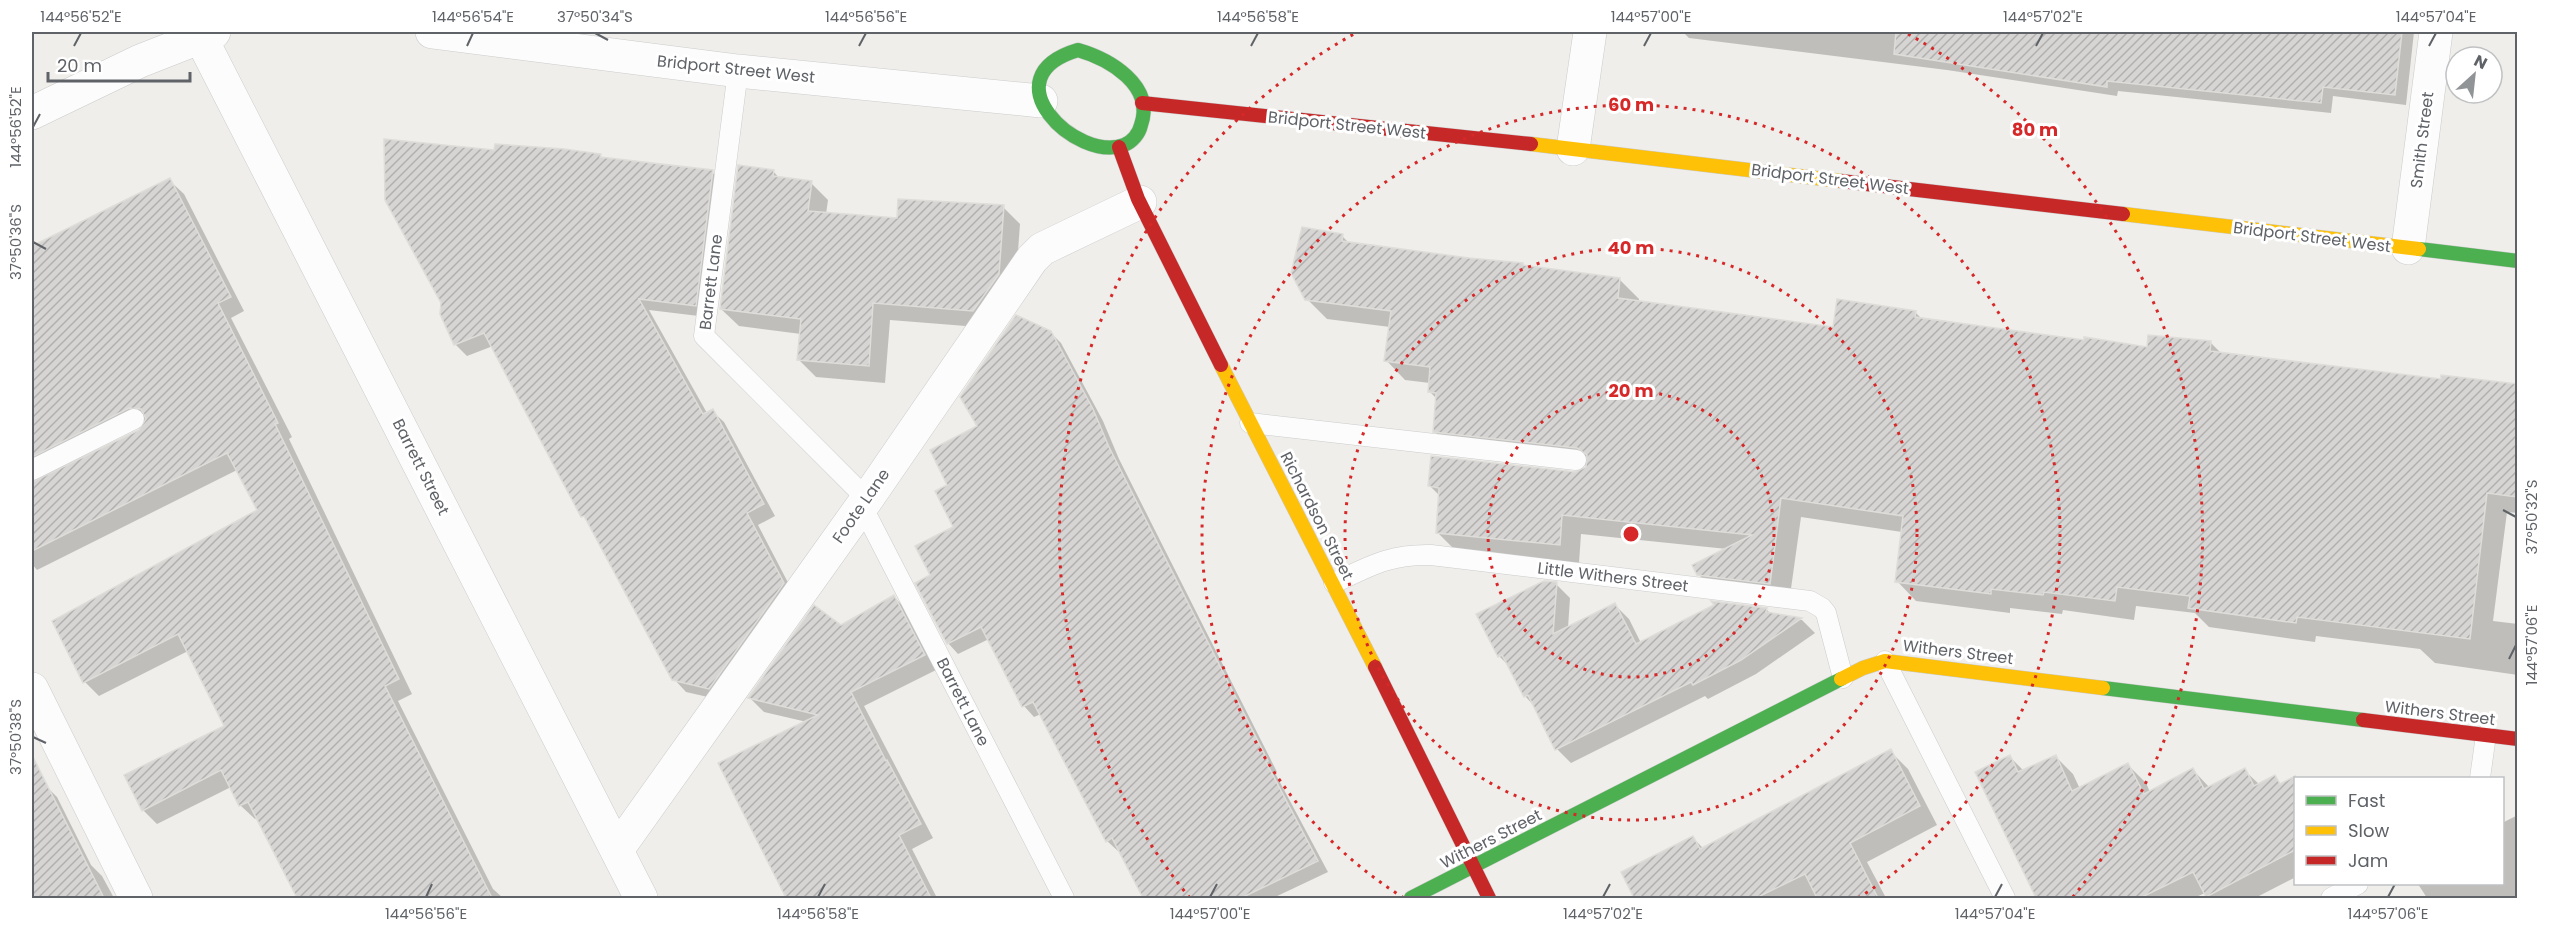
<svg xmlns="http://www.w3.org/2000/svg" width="2549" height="930" viewBox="0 0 2549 930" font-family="Poppins,sans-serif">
<defs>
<pattern id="building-hatch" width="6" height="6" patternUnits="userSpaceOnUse" patternTransform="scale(1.5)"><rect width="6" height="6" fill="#d6d5d3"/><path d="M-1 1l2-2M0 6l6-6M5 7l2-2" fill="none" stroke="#b1b0af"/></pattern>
</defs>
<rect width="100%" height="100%" fill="#efeeea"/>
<g fill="#0003" fill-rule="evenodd">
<path d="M 1683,32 L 2414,32 L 2406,105 L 2333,96 L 2331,113 L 2118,91 L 2117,96 L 1947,70 L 1689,38 Z"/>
<path d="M 496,152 L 600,155 L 603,159 L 712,172 L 724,184 L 707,317 L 649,310 L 707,413 L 712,411 L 724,422 L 775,516 L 758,525 L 795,596 L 721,700 L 686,692 L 674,679 L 493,346 L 467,356 L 455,344 Z"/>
<path d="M 773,171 L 780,179 L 811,183 L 828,200 L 826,214 L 898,220 L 1003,207 L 1020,224 L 1015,292 L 991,328 L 890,320 L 885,383 L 816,377 L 799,360 L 801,334 L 739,326 L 721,309 Z"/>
<path d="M 169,180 L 184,194 L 244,311 L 231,318 L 292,437 L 289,439 L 412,694 L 398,701 L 493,889 L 503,898 L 298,898 L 258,818 L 255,819 L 240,805 L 231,787 L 157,824 L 143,810 L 226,727 L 188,651 L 99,696 L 85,682 L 259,511 L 237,470 L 37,570 L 32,564 L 32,247 ZM 148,420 L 140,431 L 33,484 L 41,473 Z"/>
<path d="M 1342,236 L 1350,244 L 1619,279 L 1639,299 L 1639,302 L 1835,328 L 1915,312 L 1922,319 L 2085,341 L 2148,348 L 2211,343 L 2222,354 L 2442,380 L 2443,376 L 2518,387 L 2518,513 L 2507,512 L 2493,621 L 2518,624 L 2518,675 L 2435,663 L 2420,649 L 2316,636 L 2315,642 L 2209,627 L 2195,613 L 2136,606 L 2134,620 L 2063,610 L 2062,614 L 2010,608 L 2010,613 L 1916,601 L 1897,581 L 1902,532 L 1801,517 L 1789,603 L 1719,594 L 1698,574 L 1727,549 L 1581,534 L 1579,563 L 1457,552 L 1437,532 L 1440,496 L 1430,486 L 1575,473 L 1590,466 L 1454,451 L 1434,431 L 1437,399 L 1429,391 L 1430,383 L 1405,380 L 1386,360 L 1390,327 L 1327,319 L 1307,299 Z"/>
<path d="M 1050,332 L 1061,343 L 1103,421 L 1119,459 L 1277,772 L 1275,773 L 1328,872 L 1273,898 L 1144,898 L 1120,850 L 1118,851 L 1107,841 L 1041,714 L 1034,717 L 1024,706 L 989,639 L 958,654 L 948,643 L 932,576 L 955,528 L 949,486 L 979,427 Z"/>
<path d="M 1556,584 L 1570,598 L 1568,628 L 1615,605 L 1629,619 L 1641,643 L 1766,609 L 1771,614 L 1802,620 L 1815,633 L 1756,674 L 1708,699 L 1705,696 L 1571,763 L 1557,749 L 1535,707 L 1525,696 L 1510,667 L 1499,656 L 1478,615 Z"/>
<path d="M 894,597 L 908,611 L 938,669 L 864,706 L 933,838 L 912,849 L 937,898 L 791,898 L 785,893 L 807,722 L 764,712 L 750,698 L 841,627 Z"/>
<path d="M 1890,751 L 1908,769 L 1937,825 L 1867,862 L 1886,898 L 1819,898 L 1817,895 L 1809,898 L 1636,898 L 1623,873 L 1693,838 L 1704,849 Z"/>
<path d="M 2055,756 L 2073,774 L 2080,789 L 2128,765 L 2146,783 L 2150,792 L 2193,770 L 2210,788 L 2244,770 L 2260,785 L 2275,777 L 2282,785 L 2288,782 L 2296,790 L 2296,877 L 2255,898 L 2209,898 L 2205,893 L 2194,898 L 2038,898 L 1977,773 L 2010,757 L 2024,771 Z"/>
<path d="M 45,785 L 57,797 L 91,865 L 102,876 L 114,898 L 32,898 L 32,792 Z"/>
<path d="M 2518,815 L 2518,898 L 2427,898 L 2418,884 L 2502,884 L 2502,823 Z"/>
</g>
<g fill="url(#building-hatch)" stroke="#deddd9" stroke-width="1.5">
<path d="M 1896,32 L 2402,32 L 2395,95 L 2323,87 L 2321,103 L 2107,81 L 2107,87 L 1894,54 Z"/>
<path d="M 384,139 L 494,150 L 495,144 L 564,149 L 601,154 L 600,157 L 713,170 L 696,306 L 639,299 L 703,414 L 713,409 L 764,504 L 747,513 L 784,583 L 709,689 L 672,680 L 584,516 L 581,517 L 484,333 L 454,345 L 440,314 L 441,303 L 385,200 Z"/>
<path d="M 738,165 L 774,170 L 773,176 L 812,181 L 808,211 L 897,218 L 898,199 L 1004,205 L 999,274 L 973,311 L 873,303 L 869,366 L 797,360 L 801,319 L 720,309 Z"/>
<path d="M 170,178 L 231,297 L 218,303 L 278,423 L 275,424 L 399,679 L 385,686 L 492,898 L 297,898 L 248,802 L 239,806 L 221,770 L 142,811 L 124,775 L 224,726 L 178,634 L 83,683 L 52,621 L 257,510 L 227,453 L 32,551 L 32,482 L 139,430 L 146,419 L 141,409 L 129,408 L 32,457 L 32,246 Z"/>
<path d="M 1302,227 L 1343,234 L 1342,241 L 1469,258 L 1523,263 L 1523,265 L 1620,278 L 1618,298 L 1833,327 L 1837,299 L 1916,311 L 1915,317 L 2084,340 L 2084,337 L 2147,347 L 2148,335 L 2211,341 L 2210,351 L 2441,379 L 2441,375 L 2517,384 L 2517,497 L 2487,493 L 2470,639 L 2297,617 L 2296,623 L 2188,608 L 2190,596 L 2117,587 L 2115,601 L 2044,592 L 2043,595 L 1991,589 L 1991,594 L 1895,582 L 1903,516 L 1781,498 L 1770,584 L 1697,575 L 1692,565 L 1752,535 L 1562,515 L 1560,545 L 1436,533 L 1439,488 L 1428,486 L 1431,456 L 1575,472 L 1586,467 L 1587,455 L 1577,448 L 1433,432 L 1436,393 L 1428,392 L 1430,367 L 1384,361 L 1391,311 L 1305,300 L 1291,273 Z"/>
<path d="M 1016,315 L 1051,331 L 1093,409 L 1109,447 L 1268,761 L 1266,762 L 1318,861 L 1241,898 L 1143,898 L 1112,838 L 1106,842 L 1033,702 L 1022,707 L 981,627 L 947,644 L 915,583 L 930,575 L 915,546 L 953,527 L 935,491 L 947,485 L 930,450 L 977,426 L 960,397 Z"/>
<path d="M 1544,581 L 1557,582 L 1553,634 L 1615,603 L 1636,644 L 1714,605 L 1711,601 L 1767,608 L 1766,612 L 1802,618 L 1741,660 L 1693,685 L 1691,682 L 1555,750 L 1528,695 L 1524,697 L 1502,655 L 1498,657 L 1476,614 Z"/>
<path d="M 894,595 L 925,655 L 851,692 L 886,761 L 887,760 L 921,824 L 899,835 L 931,898 L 786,898 L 718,763 L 818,715 L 748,698 L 814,605 L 841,625 Z"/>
<path d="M 1891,749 L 1920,806 L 1850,843 L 1878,898 L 1817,898 L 1805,874 L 1756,898 L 1634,898 L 1621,872 L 1693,836 L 1700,849 Z"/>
<path d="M 32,755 L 104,898 L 32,898 Z"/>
<path d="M 2010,755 L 2018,772 L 2056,755 L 2072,791 L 2128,763 L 2144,794 L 2193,768 L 2204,789 L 2245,768 L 2254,786 L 2275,775 L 2280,784 L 2295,776 L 2295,850 L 2206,897 L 2193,872 L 2140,898 L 2036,898 L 1975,772 Z"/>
</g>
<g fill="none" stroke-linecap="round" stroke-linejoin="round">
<g stroke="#cbcccc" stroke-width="21">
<g id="lane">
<path d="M 738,71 L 704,336 L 867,499"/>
<path d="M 1250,423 L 1576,460"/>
<path d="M 32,470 L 134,419"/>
<path d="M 862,506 L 1064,898"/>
<path d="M 1334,583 C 1370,566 1390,554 1431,555 L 1810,601 L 1822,608 L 1826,613 L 1843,678"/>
<path d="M 1885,661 L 2005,898"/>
<path d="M 2480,778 L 2486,735"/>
<path d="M 2331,898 L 2358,884"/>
</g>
</g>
<g stroke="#cbcccc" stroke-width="34">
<g id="street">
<path d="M 432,32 L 738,71 L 1041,101"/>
<path d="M 200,36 L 641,898"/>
<path d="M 32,113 L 140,61 L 214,32"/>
<path d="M 1573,149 L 1590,32"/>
<path d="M 2408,248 L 2436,32"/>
<path d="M 32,689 L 136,898"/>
<path d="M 617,850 L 867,499 L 1032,259 L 1042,249 L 1140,202"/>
</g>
</g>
<g stroke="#cacacb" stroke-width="15">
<g id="fast">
<path d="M 1078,50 C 1109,59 1155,85 1141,125 C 1139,134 1132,142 1124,145 C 1077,163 987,77 1078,50 Z"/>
<path d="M 2419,249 L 2518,261"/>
<path d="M 2103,688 L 2363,720"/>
<path d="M 1411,898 L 1841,679"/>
</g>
</g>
<g stroke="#cacacb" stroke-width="15">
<g id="slow">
<path d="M 1531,144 L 1841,181"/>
<path d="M 2123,214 L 2419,249"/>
<path d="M 1221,365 L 1375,667"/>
<path d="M 1841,679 L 1863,668 L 1885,661 L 2103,688"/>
</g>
</g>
<g stroke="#cacacb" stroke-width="15">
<g id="jam">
<path d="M 1142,103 L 1531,144"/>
<path d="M 1119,147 L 1138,199 L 1221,365"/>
<path d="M 1841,181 L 2123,214"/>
<path d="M 1375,667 L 1489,898"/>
<path d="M 2363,720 L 2518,739"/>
</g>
</g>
<use href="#lane" stroke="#fdfcfc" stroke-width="20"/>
<use href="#street" stroke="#fdfcfc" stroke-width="33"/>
<use href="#fast" stroke="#4caf50" stroke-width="14"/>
<use href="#slow" stroke="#ffc107" stroke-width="14"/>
<use href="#jam" stroke="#c62828" stroke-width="14"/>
</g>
<path fill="none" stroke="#5f6368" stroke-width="2" d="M 595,33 L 608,40M 74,46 L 81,33M 467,46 L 473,33M 859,46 L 866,33M 1251,46 L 1258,33M 1644,46 L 1651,33M 2036,46 L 2043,33M 2429,46 L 2436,33M 33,127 L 40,114M 33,242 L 46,249M 2503,510 L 2516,517M 2509,659 L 2516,645M 33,737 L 46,743M 426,897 L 432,884M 818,897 L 825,884M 1210,897 L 1217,884M 1603,897 L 1610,884M 1995,897 L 2002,884M 2388,897 L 2395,884"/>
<g fill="none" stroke="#d62828" stroke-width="3" stroke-dasharray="3 6">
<circle cx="1631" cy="534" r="143"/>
<circle cx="1631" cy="534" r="286"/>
<path d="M1404 898A429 429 0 1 1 1858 898"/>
<path d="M1190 898A572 572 0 0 1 1354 34M1908 34A572 572 0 0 1 2072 898"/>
</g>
<g text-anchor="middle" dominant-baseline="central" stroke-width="6" stroke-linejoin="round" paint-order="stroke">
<g font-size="16" fill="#5f6368" stroke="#fff">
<text transform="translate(736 69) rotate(6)">Bridport Street West</text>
<text transform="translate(1347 125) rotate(6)">Bridport Street West</text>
<text transform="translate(2422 140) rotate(-83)">Smith Street</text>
<text transform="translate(1830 179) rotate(7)">Bridport Street West</text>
<text transform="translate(2312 237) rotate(7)">Bridport Street West</text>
<text transform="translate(711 282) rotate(-83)">Barrett Lane</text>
<text transform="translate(421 467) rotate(63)">Barrett Street</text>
<text transform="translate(861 506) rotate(-55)">Foote Lane</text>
<text transform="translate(1317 516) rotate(63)">Richardson Street</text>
<text transform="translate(1613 577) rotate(7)">Little Withers Street</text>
<text transform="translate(1958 652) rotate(7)">Withers Street</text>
<text transform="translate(963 702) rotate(63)">Barrett Lane</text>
<text transform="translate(2440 713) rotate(7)">Withers Street</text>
<text transform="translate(1491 839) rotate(-27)">Withers Street</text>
</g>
</g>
<circle cx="1631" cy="534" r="9" fill="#d62828" stroke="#fff" stroke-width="3"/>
<g font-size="18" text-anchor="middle" font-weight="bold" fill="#d62828" stroke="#fff" stroke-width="6" stroke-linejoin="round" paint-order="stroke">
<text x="1631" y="111">60 m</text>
<text x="2035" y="136">80 m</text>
<text x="1631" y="254">40 m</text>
<text x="1631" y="397">20 m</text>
</g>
<rect width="2549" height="930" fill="none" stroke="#ffffff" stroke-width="66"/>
<rect x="2294" y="777" width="210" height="108" fill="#ffffff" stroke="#bfc1c3" stroke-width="1.5"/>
<rect x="2306" y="796" width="30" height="9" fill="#4caf50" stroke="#bfc1c3" stroke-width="1.5"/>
<text x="2348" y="807" font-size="18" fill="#5f6368">Fast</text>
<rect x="2306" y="826" width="30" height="9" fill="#ffc107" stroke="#bfc1c3" stroke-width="1.5"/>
<text x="2348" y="837" font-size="18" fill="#5f6368">Slow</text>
<rect x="2306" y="856" width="30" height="9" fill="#c62828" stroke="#bfc1c3" stroke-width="1.5"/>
<text x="2348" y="867" font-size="18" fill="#5f6368">Jam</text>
<g transform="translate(2474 75) rotate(27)"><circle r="28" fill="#ffffff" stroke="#bfc1c3" stroke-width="1.5"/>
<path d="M0-4.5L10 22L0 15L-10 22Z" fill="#919496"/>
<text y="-9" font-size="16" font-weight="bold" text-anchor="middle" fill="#5f6368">N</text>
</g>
<path d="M48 72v9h142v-9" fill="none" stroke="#5f6368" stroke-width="3"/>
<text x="57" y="72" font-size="18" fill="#5f6368" stroke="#ffffff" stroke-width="4.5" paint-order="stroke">20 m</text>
<rect x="33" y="33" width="2483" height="864" fill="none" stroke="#5f6368" stroke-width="2"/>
<g font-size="15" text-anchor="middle" fill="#5f6368">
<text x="81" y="22">144°56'52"E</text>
<text x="473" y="22">144°56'54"E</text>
<text x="595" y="22">37°50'34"S</text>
<text x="866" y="22">144°56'56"E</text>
<text x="1258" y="22">144°56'58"E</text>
<text x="1651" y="22">144°57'00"E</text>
<text x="2043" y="22">144°57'02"E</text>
<text x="2436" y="22">144°57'04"E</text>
<text transform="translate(16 127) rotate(-90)" y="5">144°56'52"E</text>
<text transform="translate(16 242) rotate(-90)" y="5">37°50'36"S</text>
<text transform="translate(2532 517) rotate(-90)" y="5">37°50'32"S</text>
<text transform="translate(2532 645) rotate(-90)" y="5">144°57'06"E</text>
<text transform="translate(16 737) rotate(-90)" y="5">37°50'38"S</text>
<text x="426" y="919">144°56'56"E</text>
<text x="818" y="919">144°56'58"E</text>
<text x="1210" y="919">144°57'00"E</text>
<text x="1603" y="919">144°57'02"E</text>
<text x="1995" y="919">144°57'04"E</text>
<text x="2388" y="919">144°57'06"E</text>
</g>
</svg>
